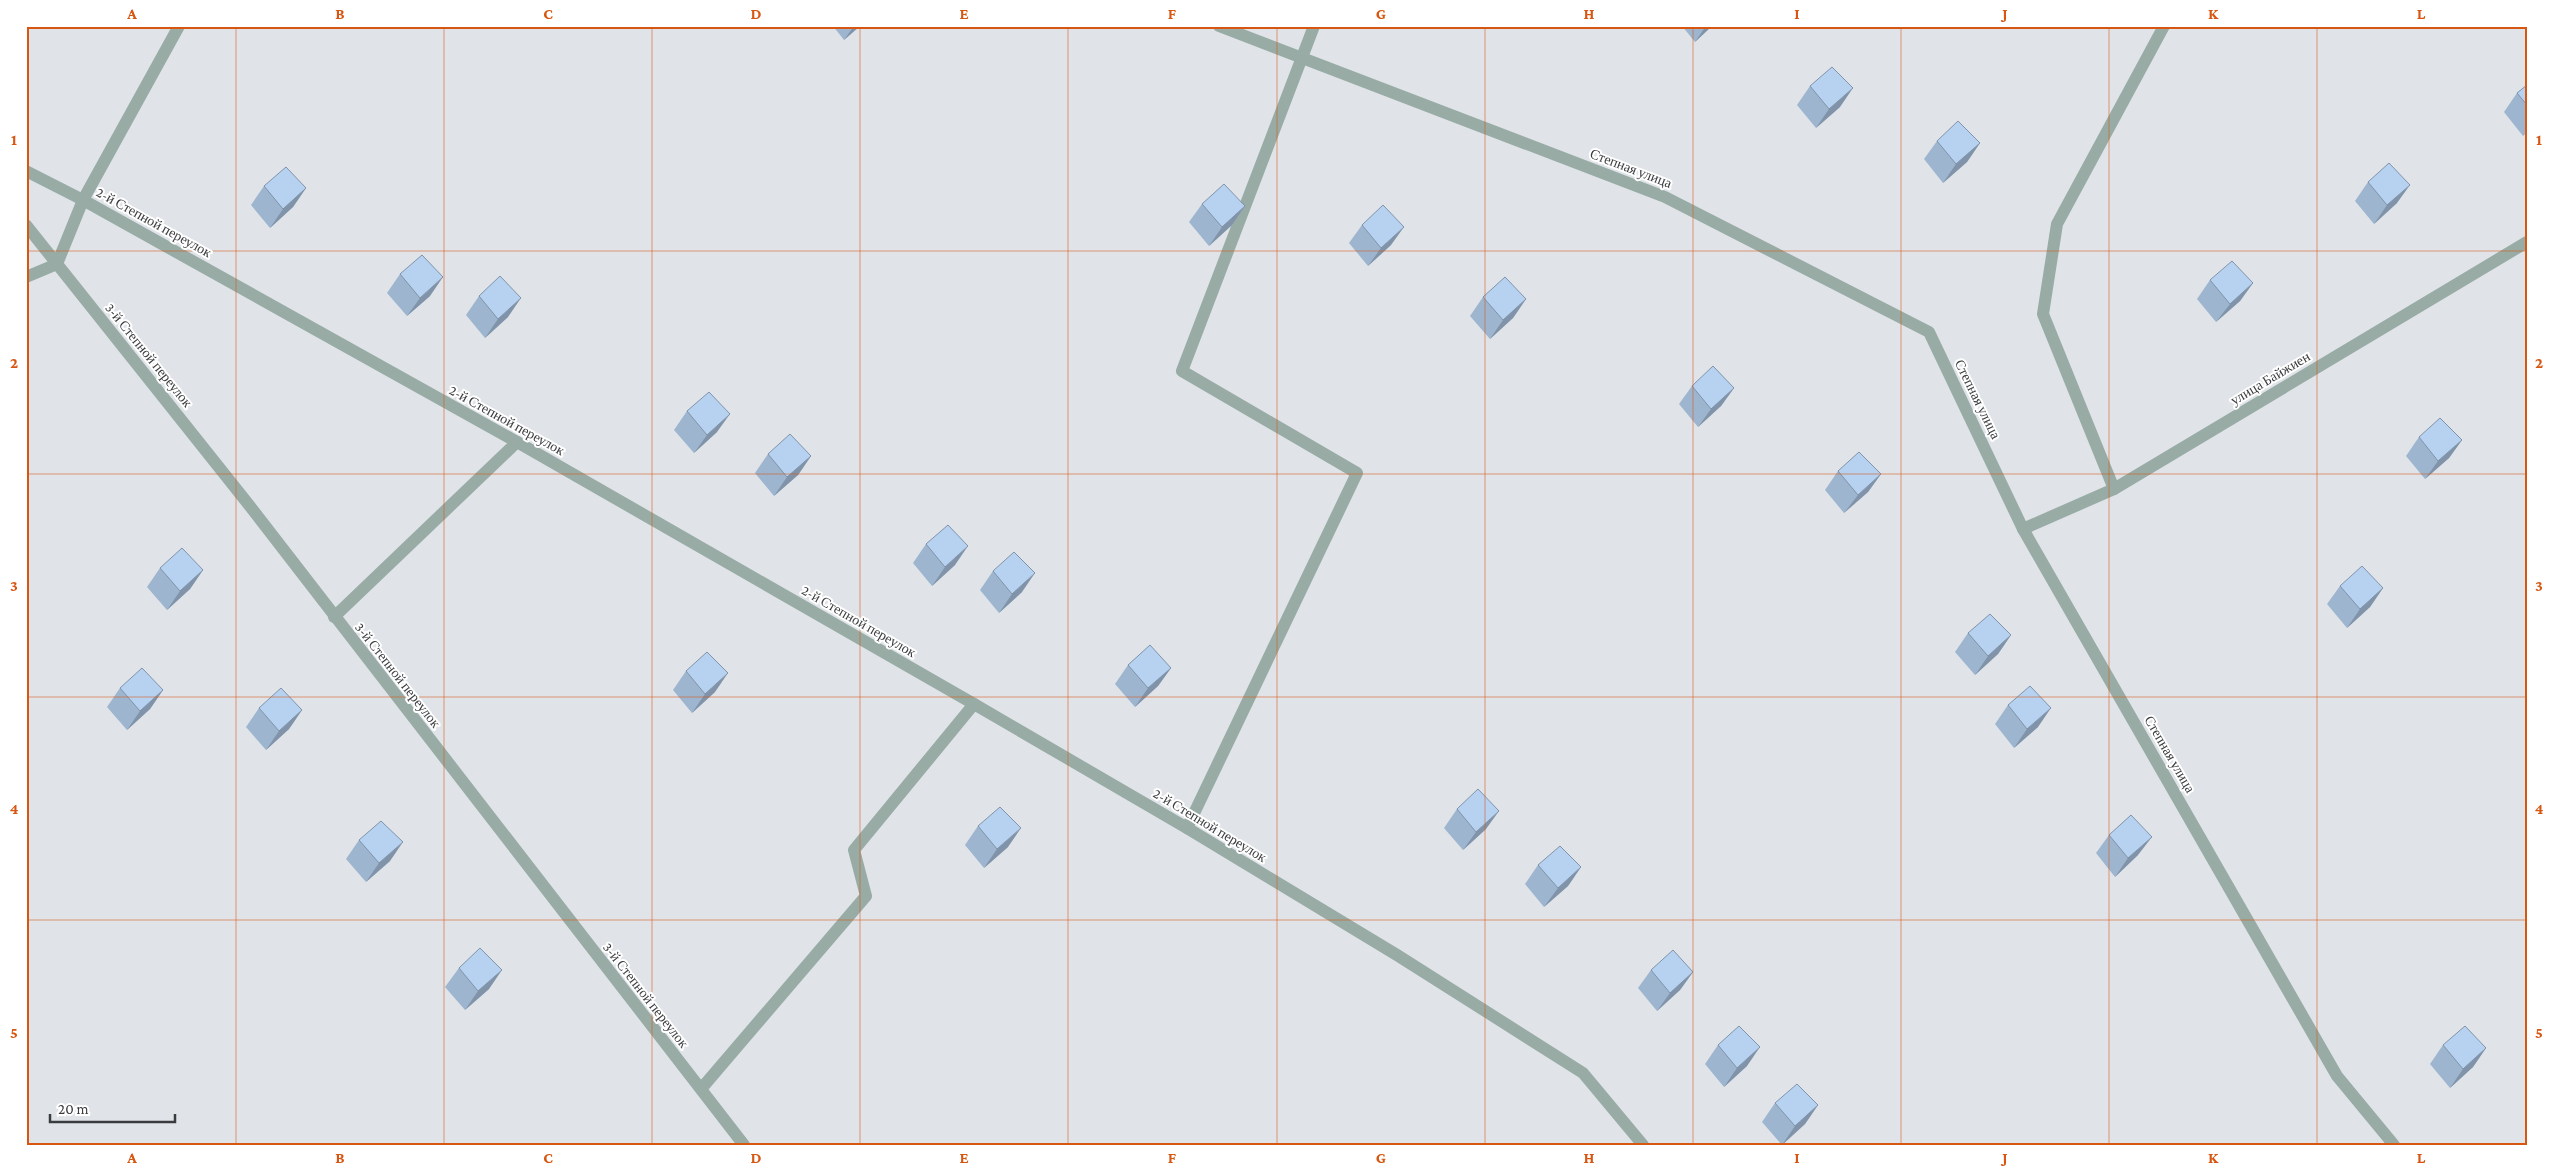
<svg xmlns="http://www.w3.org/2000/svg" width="2553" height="1171" viewBox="0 0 2553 1171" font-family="'Crimson Pro',serif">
<rect width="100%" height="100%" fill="#e0e4e9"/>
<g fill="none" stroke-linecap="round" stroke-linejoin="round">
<g stroke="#98aca5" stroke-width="12">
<path d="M 2114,489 L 2043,314 L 2057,224 L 2164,26"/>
<path d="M 1187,828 L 1357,473 L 1182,371 L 1314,26"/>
</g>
<g stroke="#98aca5" stroke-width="12">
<path d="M 1219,26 L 1665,197 L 1929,332 L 2023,529 L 2337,1076 L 2394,1145"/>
<path d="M 26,171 L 83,200 L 517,442 L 974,704 L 1187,828 L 1397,955 L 1583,1073 L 1643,1145"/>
<path d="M 26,225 L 249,505 L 744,1145"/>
<path d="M 26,277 L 57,264 L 83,200 L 179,26"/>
<path d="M 2023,529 L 2114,489 L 2527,242"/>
<path d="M 334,617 L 517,442"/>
<path d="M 701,1089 L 866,896 L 854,850 L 974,704"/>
</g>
</g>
<g fill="#9db5cf">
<path d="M 833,26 L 860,26 L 844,40 Z"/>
<path d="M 1682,26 L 1712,26 L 1695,42 Z"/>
<path d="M 2527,85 L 2527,133 L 2523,136 L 2504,112 L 2517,93 Z"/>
<path d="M 1810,86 L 1840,107 L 1816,128 L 1797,105 Z"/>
<path d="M 1937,141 L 1980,143 L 1967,162 L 1943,183 L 1924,159 Z"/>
<path d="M 2368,182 L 2397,203 L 2374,224 L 2355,201 Z"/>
<path d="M 264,186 L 306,188 L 293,207 L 270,228 L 251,205 Z"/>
<path d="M 1202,204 L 1245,206 L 1232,225 L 1209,246 L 1189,222 Z"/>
<path d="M 1362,225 L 1391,245 L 1368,266 L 1349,243 Z"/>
<path d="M 400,274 L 430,296 L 407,316 L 387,293 Z"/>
<path d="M 2210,280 L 2253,283 L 2240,301 L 2216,322 L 2197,299 Z"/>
<path d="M 479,296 L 508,317 L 485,338 L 466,315 Z"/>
<path d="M 1483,297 L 1526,299 L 1513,318 L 1490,339 L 1470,316 Z"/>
<path d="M 1692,386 L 1734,388 L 1721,406 L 1698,427 L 1679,404 Z"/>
<path d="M 687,411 L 717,432 L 694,453 L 674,430 Z"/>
<path d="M 2419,437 L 2462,440 L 2449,458 L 2425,479 L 2406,456 Z"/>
<path d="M 768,454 L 811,456 L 798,475 L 774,496 L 755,473 Z"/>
<path d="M 1838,471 L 1881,474 L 1868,492 L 1844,513 L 1825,490 Z"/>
<path d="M 926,544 L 955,565 L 932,586 L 913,563 Z"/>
<path d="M 160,568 L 203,570 L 190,589 L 167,610 L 147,587 Z"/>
<path d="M 993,571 L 1022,592 L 999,613 L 980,590 Z"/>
<path d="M 2340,586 L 2383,588 L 2370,607 L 2347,628 L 2327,604 Z"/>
<path d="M 1968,633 L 2011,635 L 1998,654 L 1975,675 L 1955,652 Z"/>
<path d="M 1128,665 L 1171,668 L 1158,686 L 1135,707 L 1115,684 Z"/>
<path d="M 686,671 L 715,692 L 692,713 L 673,690 Z"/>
<path d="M 120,688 L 163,690 L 150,709 L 127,730 L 107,707 Z"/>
<path d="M 2008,705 L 2038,727 L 2014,748 L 1995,724 Z"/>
<path d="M 259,708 L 302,710 L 289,729 L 266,750 L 246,727 Z"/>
<path d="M 1457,809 L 1486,829 L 1463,850 L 1444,828 Z"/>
<path d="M 978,826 L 1008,847 L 984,868 L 965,845 Z"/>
<path d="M 2109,835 L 2138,855 L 2115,877 L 2096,853 Z"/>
<path d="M 359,840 L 390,861 L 366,882 L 346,859 Z"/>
<path d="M 1538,865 L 1581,867 L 1568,886 L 1544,907 L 1525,884 Z"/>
<path d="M 459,968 L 489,989 L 465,1010 L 445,987 Z"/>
<path d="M 1651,970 L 1693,972 L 1680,990 L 1657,1011 L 1638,988 Z"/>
<path d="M 1718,1045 L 1747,1066 L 1724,1087 L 1705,1064 Z"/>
<path d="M 2443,1045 L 2486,1048 L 2473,1067 L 2450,1088 L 2430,1064 Z"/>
<path d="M 1775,1103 L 1818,1105 L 1805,1124 L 1782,1145 L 1762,1122 Z"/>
</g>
<g fill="#8093a9">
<path d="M 854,26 L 860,26 L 844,40 Z"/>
<path d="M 1706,26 L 1712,26 L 1695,42 Z"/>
<path d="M 1853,88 L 1840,107 L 1816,128 L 1829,109 Z"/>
<path d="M 1980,143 L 1967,162 L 1943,183 L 1956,164 Z"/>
<path d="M 2410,185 L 2397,203 L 2374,224 L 2387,205 Z"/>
<path d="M 306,188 L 293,207 L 270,228 L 283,209 Z"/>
<path d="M 1245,206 L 1232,225 L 1209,246 L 1222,227 Z"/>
<path d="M 1404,227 L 1391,245 L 1368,266 L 1381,248 Z"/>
<path d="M 443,277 L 430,296 L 407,316 L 420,298 Z"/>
<path d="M 2253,283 L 2240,301 L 2216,322 L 2230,304 Z"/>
<path d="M 521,298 L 508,317 L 485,338 L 498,319 Z"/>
<path d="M 1526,299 L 1513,318 L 1490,339 L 1503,320 Z"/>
<path d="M 1734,388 L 1721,406 L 1698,427 L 1711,409 Z"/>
<path d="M 730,414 L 717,432 L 694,453 L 707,435 Z"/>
<path d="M 2462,440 L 2449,458 L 2425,479 L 2438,461 Z"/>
<path d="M 811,456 L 798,475 L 774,496 L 787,477 Z"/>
<path d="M 1881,474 L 1868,492 L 1844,513 L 1858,495 Z"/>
<path d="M 968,546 L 955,565 L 932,586 L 945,567 Z"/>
<path d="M 203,570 L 190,589 L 167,610 L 180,591 Z"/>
<path d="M 1035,573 L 1022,592 L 999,613 L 1012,594 Z"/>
<path d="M 2383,588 L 2370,607 L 2347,628 L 2360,609 Z"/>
<path d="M 2011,635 L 1998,654 L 1975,675 L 1988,656 Z"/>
<path d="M 1171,668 L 1158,686 L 1135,707 L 1148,688 Z"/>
<path d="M 728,673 L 715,692 L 692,713 L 705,694 Z"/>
<path d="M 163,690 L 150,709 L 127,730 L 140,711 Z"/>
<path d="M 2051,708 L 2038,727 L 2014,748 L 2027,729 Z"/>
<path d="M 302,710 L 289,729 L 266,750 L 279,731 Z"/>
<path d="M 1499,811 L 1486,829 L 1463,850 L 1476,832 Z"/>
<path d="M 1021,828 L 1008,847 L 984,868 L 997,849 Z"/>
<path d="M 2152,837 L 2138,855 L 2115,877 L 2128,858 Z"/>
<path d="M 403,842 L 390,861 L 366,882 L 379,863 Z"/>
<path d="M 1581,867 L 1568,886 L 1544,907 L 1558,888 Z"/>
<path d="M 502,970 L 489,989 L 465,1010 L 478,991 Z"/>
<path d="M 1693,972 L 1680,990 L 1657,1011 L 1670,993 Z"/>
<path d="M 1760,1047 L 1747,1066 L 1724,1087 L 1737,1068 Z"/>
<path d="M 2486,1048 L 2473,1067 L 2450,1088 L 2463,1069 Z"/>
<path d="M 1818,1105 L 1805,1124 L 1782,1145 L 1795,1126 Z"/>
</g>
<g fill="#b7d2f1" stroke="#8093a9">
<path d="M 1832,67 L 1853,88 L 1829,109 L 1810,86 Z"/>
<path d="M 2527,85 L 2527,105 L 2517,93 Z"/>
<path d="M 1958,121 L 1980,143 L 1956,164 L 1937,141 Z"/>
<path d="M 2389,163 L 2410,185 L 2387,205 L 2368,182 Z"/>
<path d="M 286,167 L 306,188 L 283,209 L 264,186 Z"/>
<path d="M 1224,184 L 1245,206 L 1222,227 L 1202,204 Z"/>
<path d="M 1383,205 L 1404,227 L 1381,248 L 1362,225 Z"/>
<path d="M 422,255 L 443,277 L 420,298 L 400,274 Z"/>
<path d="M 2232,261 L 2253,283 L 2230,304 L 2210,280 Z"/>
<path d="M 500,276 L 521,298 L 498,319 L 479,296 Z"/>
<path d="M 1505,277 L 1526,299 L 1503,320 L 1483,297 Z"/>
<path d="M 1713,366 L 1734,388 L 1711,409 L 1692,386 Z"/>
<path d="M 709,392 L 730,414 L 707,435 L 687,411 Z"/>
<path d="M 2440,418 L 2462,440 L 2438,461 L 2419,437 Z"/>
<path d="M 790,434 L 811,456 L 787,477 L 768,454 Z"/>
<path d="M 1859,452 L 1881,474 L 1858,495 L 1838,471 Z"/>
<path d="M 948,525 L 968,546 L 945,567 L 926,544 Z"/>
<path d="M 182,548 L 203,570 L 180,591 L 160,568 Z"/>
<path d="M 1014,552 L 1035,573 L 1012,594 L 993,571 Z"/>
<path d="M 2362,566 L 2383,588 L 2360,609 L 2340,586 Z"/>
<path d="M 1990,614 L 2011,635 L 1988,656 L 1968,633 Z"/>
<path d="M 1150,645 L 1171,668 L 1148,688 L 1128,665 Z"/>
<path d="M 707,652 L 728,673 L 705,694 L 686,671 Z"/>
<path d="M 142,668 L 163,690 L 140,711 L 120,688 Z"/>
<path d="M 2030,686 L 2051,708 L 2027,729 L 2008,705 Z"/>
<path d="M 281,688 L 302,710 L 279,731 L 259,708 Z"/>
<path d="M 1478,789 L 1499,811 L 1476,832 L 1457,809 Z"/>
<path d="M 1000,807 L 1021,828 L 997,849 L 978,826 Z"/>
<path d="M 2131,815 L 2152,837 L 2128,858 L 2109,835 Z"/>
<path d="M 381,821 L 403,842 L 379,863 L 359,840 Z"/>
<path d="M 1560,846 L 1581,867 L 1558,888 L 1538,865 Z"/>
<path d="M 480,948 L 502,970 L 478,991 L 459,968 Z"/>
<path d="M 1673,950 L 1693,972 L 1670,993 L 1651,970 Z"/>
<path d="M 1739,1026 L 1760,1047 L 1737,1068 L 1718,1045 Z"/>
<path d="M 2465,1026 L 2486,1048 L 2463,1069 L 2443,1045 Z"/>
<path d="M 1797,1084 L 1818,1105 L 1795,1126 L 1775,1103 Z"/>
</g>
<path fill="none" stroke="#d75611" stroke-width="1" stroke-opacity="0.55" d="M 236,26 L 236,1145M 444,26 L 444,1145M 652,26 L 652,1145M 860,26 L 860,1145M 1068,26 L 1068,1145M 1277,26 L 1277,1145M 1485,26 L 1485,1145M 1693,26 L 1693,1145M 1901,26 L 1901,1145M 2109,26 L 2109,1145M 2317,26 L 2317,1145M 26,251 L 2527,251M 26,474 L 2527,474M 26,697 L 2527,697M 26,920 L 2527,920"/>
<g text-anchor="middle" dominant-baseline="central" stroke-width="4" stroke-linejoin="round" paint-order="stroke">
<g font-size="14" fill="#3a3b3d" stroke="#fff">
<text transform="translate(1631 168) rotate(21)">Степная улица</text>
<text transform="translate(154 222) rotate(29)">2-й Степной переулок</text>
<text transform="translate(149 355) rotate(51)">3-й Степной переулок</text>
<text transform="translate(2270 378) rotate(-31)">улица Байжиен</text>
<text transform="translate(1978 399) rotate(64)">Степная улица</text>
<text transform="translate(507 420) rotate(29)">2-й Степной переулок</text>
<text transform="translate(859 621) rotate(30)">2-й Степной переулок</text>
<text transform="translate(398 675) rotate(52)">3-й Степной переулок</text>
<text transform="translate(2170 754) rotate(60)">Степная улица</text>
<text transform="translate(1210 825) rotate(31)">2-й Степной переулок</text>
<text transform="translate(646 995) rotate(52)">3-й Степной переулок</text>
</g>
</g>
<rect width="2553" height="1171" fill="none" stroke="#ffffff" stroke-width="55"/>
<path d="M50 1114v8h125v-8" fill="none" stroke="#3a3b3d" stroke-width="2.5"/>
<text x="58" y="1114" font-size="15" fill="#3a3b3d" stroke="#ffffff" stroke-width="4" paint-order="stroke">20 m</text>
<rect x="28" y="28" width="2498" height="1116" fill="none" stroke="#d75611" stroke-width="2"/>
<g font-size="16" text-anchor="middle" font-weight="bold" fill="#d75611">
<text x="132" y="19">A</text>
<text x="340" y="19">B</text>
<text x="548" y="19">C</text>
<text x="756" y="19">D</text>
<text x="964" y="19">E</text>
<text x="1172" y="19">F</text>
<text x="1381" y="19">G</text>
<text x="1589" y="19">H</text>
<text x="1797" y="19">I</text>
<text x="2005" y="19">J</text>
<text x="2213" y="19">K</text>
<text x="2421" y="19">L</text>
<text x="14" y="145">1</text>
<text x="2539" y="145">1</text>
<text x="14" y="368">2</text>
<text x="2539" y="368">2</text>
<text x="14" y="591">3</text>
<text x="2539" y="591">3</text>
<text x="14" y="814">4</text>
<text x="2539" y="814">4</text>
<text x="14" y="1038">5</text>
<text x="2539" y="1038">5</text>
<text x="132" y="1163">A</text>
<text x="340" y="1163">B</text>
<text x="548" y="1163">C</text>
<text x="756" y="1163">D</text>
<text x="964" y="1163">E</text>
<text x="1172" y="1163">F</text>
<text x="1381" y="1163">G</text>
<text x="1589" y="1163">H</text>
<text x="1797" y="1163">I</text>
<text x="2005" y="1163">J</text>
<text x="2213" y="1163">K</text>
<text x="2421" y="1163">L</text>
</g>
</svg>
